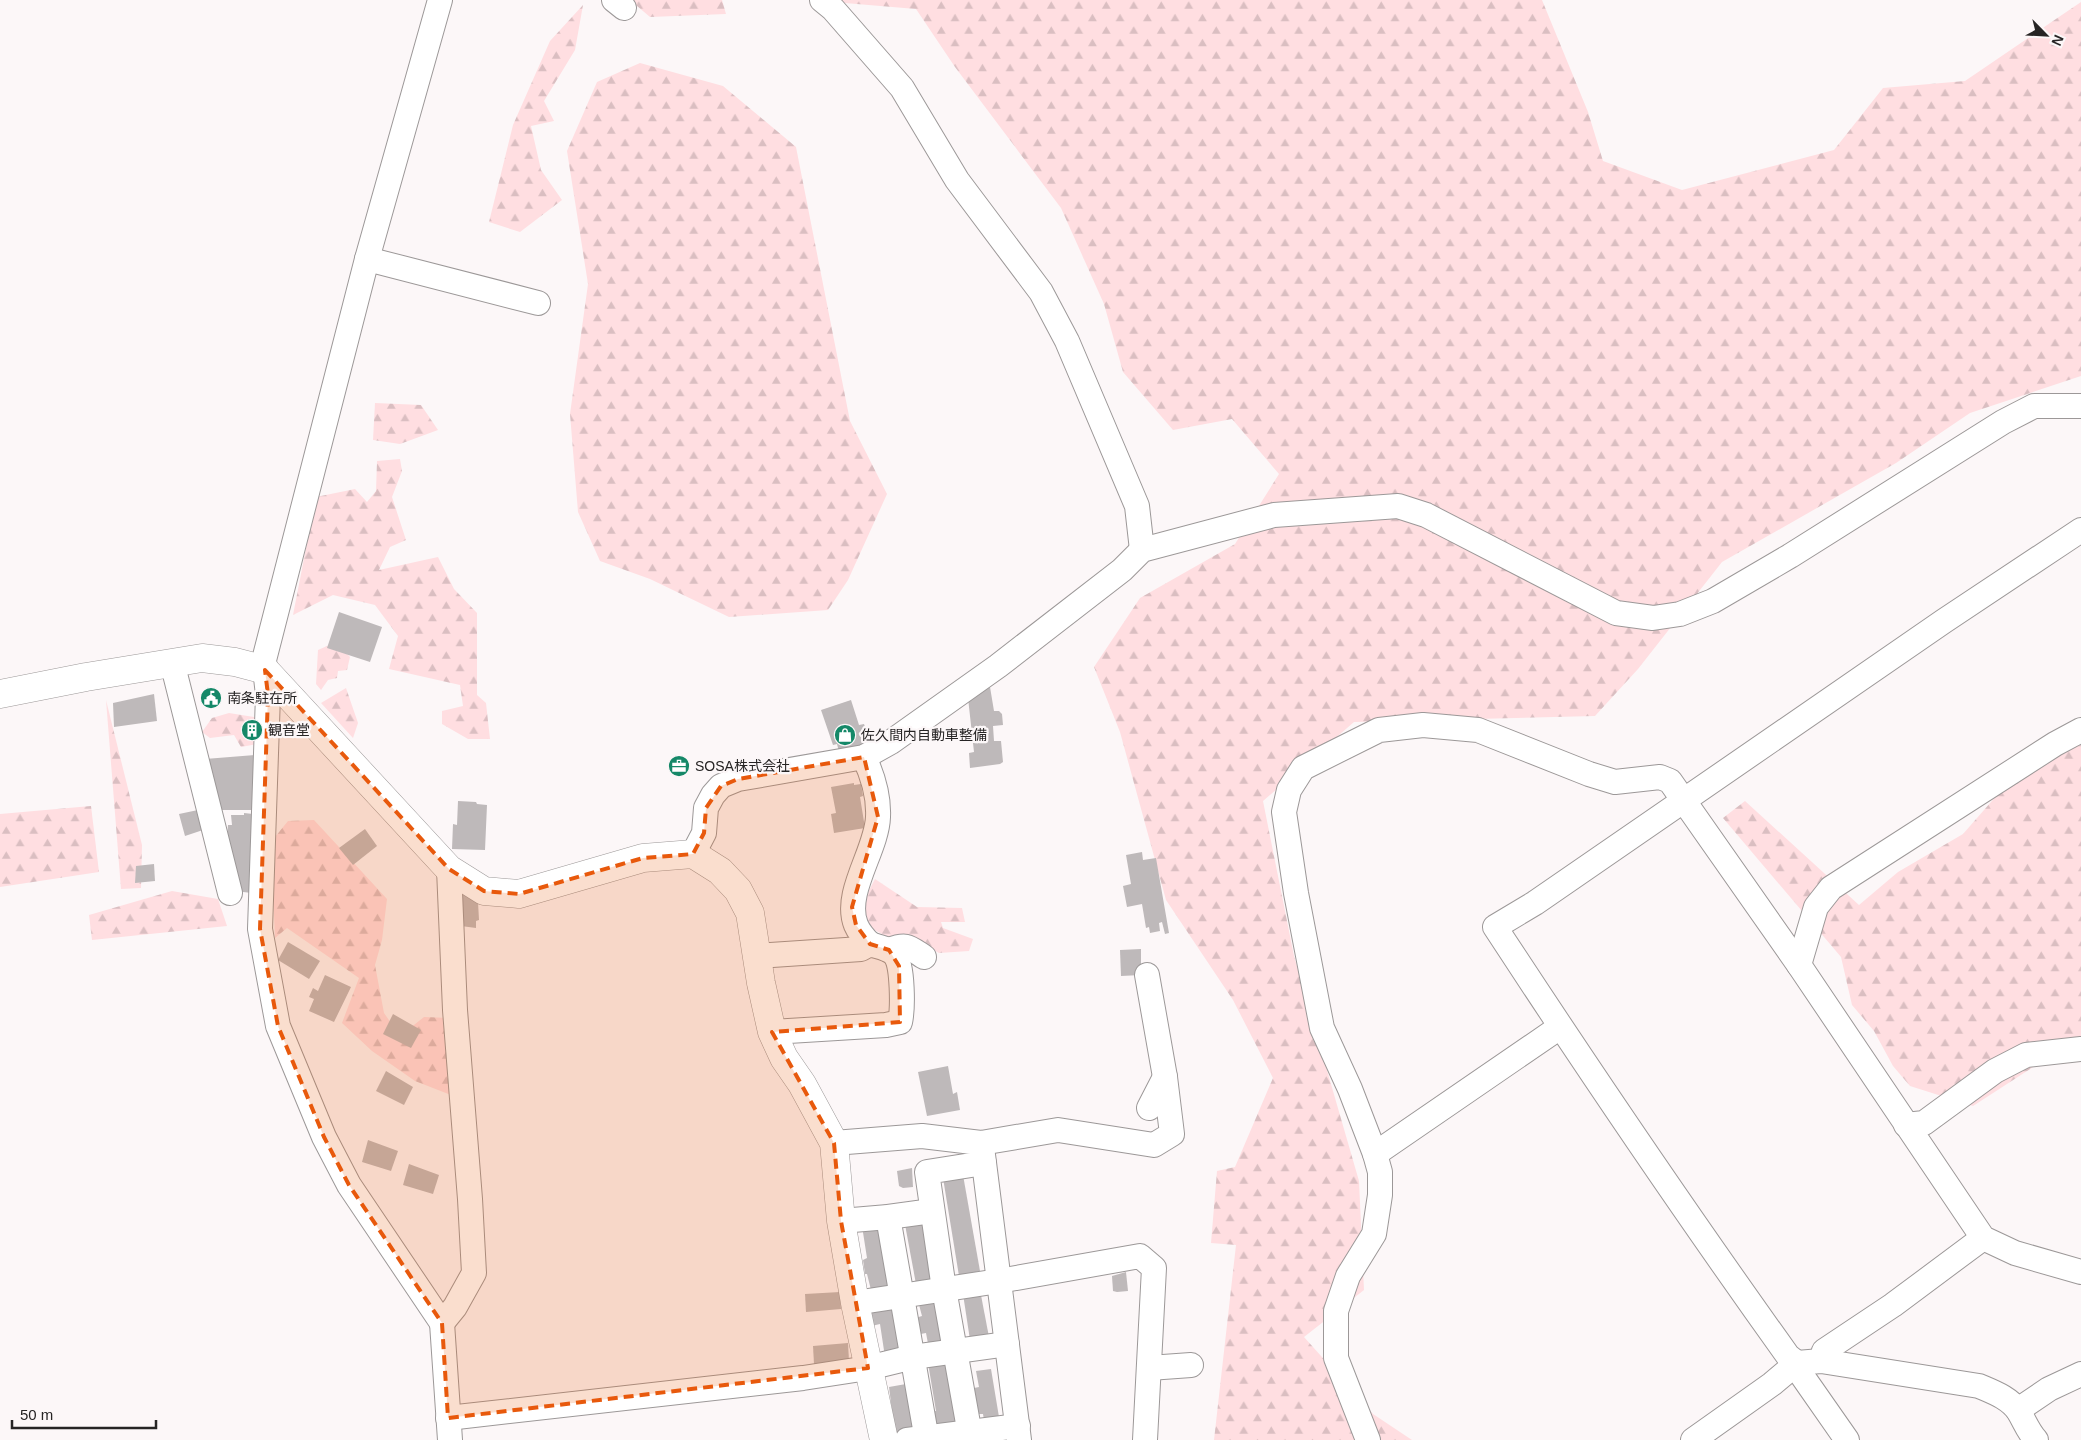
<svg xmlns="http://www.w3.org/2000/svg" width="2081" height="1440" viewBox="0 0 2081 1440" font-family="Arial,'Noto Sans JP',sans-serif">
<defs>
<pattern id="forest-firs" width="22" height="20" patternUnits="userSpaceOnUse" patternTransform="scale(1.25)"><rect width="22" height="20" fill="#ffdee1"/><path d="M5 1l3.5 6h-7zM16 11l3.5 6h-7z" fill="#dabec1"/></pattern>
</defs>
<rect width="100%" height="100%" fill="#fcf7f8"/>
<g fill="url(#forest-firs)">
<path d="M 630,0 L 722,0 L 726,14 L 650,17 Z"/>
<path d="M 831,0 L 1542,0 L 1588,112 L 1603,161 L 1682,190 L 1834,150 L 1883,88 L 1965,81 L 2081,2 L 2081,376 L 1970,413 L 1896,463 L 1722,562 L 1638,669 L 1595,716 L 1354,722 L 1263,801 L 1294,956 L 1359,1181 L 1364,1290 L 1304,1337 L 1373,1414 L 1412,1440 L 1214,1440 L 1236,1245 L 1211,1243 L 1217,1171 L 1235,1167 L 1273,1078 L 1233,1000 L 1166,900 L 1120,732 L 1094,667 L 1140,598 L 1235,544 L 1279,474 L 1232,419 L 1173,430 L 1123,372 L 1104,304 L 1061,208 L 955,67 L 916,9 L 833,2 Z"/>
<path d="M 583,5 L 575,50 L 544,101 L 554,121 L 531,126 L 541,170 L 562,200 L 520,232 L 489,222 L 513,125 L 550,41 Z"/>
<path d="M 640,63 L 723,86 L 796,147 L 850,421 L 887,494 L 848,580 L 828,610 L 729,617 L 650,579 L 600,561 L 578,512 L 570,414 L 588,284 L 567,151 L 597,82 Z"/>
<path d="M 375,403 L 421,405 L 438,430 L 400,444 L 373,440 Z"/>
<path d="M 400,459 L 402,471 L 392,497 L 406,540 L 390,547 L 379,570 L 438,557 L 454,589 L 477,613 L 477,695 L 486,703 L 490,739 L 468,739 L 442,724 L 442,711 L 463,706 L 460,685 L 389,669 L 398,636 L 375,605 L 333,595 L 293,615 L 316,497 L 355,489 L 367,502 L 376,491 L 377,461 Z"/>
<path d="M 336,642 L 350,657 L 347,670 L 338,671 L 337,678 L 328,680 L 321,690 L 316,684 L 318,650 Z"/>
<path d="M 346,688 L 358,723 L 353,738 L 321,703 Z"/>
<path d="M 106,700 L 142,845 L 141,888 L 121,889 Z"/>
<path d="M 229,713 L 254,717 L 265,721 L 263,743 L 241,747 L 234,735 L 210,738 L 202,732 L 212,718 Z"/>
<path d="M 2081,745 L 2081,1036 L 1973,1106 L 1910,1086 L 1893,1066 L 1874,1031 L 1852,1005 L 1841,957 L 1723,818 L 1745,801 L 1859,905 L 1898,872 L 1963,834 L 2005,786 L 2076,746 Z"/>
<path d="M 91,806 L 99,872 L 0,887 L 0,814 Z"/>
<path d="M 314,820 L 387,899 L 382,940 L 375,965 L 384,1013 L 400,1036 L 424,1017 L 450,1018 L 456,1097 L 415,1081 L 372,1051 L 342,1023 L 359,978 L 287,928 L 275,938 L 271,842 L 288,821 Z"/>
<path d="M 875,879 L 917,907 L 962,908 L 965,922 L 941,922 L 943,928 L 973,939 L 969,951 L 939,953 L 919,942 L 897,942 L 867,926 L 864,900 Z"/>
<path d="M 172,891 L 218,899 L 227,926 L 92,940 L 89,915 Z"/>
</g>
<g fill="#beb9ba">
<path d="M 339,612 L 382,627 L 370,662 L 327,648 Z"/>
<path d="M 990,687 L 994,711 L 999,711 L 1002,714 L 1003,725 L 993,726 L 994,741 L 1001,741 L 1003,762 L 1000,764 L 970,768 L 969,753 L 974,752 L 968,698 Z"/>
<path d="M 154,694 L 157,721 L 114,727 L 113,703 Z"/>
<path d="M 851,700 L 859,725 L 864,724 L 870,742 L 839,752 L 837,744 L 833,745 L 821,710 Z"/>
<path d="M 249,723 L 255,723 L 256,736 L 247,736 L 247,725 L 249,725 Z"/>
<path d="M 255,755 L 261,809 L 252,809 L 252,810 L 217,810 L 218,795 L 212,796 L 205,759 Z"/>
<path d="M 854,783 L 854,785 L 861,784 L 863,796 L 860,797 L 865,828 L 834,833 L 831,814 L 836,813 L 831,787 Z"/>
<path d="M 458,801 L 476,802 L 477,804 L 487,805 L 485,850 L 452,849 L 453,824 L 457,825 Z"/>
<path d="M 198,810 L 203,830 L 185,836 L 179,814 Z"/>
<path d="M 244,813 L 253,814 L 252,893 L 234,891 L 226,854 L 228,825 L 232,825 L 231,815 L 244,815 Z"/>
<path d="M 365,829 L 377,846 L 353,865 L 339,848 Z"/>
<path d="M 1142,852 L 1143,860 L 1156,858 L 1169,933 L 1165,934 L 1162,922 L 1159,923 L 1160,931 L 1150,933 L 1149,927 L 1146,928 L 1142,904 L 1127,907 L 1123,886 L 1131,884 L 1126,855 Z"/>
<path d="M 154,864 L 155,881 L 135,883 L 136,866 Z"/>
<path d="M 459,892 L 478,902 L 479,920 L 476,921 L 476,928 L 461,926 Z"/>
<path d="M 288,942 L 320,961 L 309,979 L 278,960 Z"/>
<path d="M 1141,949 L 1141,975 L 1121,976 L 1120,950 Z"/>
<path d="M 325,975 L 351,987 L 334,1022 L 309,1011 L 314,999 L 309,997 L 313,988 L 318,991 Z"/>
<path d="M 393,1014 L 421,1030 L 411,1048 L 383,1034 Z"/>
<path d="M 948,1066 L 953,1094 L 957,1092 L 960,1110 L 927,1116 L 918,1072 Z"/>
<path d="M 386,1071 L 413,1087 L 404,1105 L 376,1091 Z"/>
<path d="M 368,1140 L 398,1151 L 391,1171 L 362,1162 Z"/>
<path d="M 409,1164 L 439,1175 L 433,1194 L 403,1185 Z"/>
<path d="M 912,1168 L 913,1187 L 903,1188 L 899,1186 L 897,1171 Z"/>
<path d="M 963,1175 L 980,1271 L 959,1276 L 943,1178 Z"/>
<path d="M 926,1216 L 937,1280 L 916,1284 L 904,1219 Z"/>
<path d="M 883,1223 L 896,1287 L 871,1290 L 867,1274 L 865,1274 L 863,1260 L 867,1258 L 862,1226 Z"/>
<path d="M 1126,1272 L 1128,1291 L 1117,1292 L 1113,1291 L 1112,1276 Z"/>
<path d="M 980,1290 L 989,1337 L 970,1340 L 963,1294 Z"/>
<path d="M 840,1292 L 841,1309 L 806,1312 L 805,1294 Z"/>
<path d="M 941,1296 L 949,1345 L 929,1349 L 926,1333 L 915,1335 L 912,1319 L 922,1316 L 918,1301 Z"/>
<path d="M 898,1304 L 907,1353 L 885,1357 L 880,1324 L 867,1327 L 867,1311 Z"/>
<path d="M 848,1343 L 849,1361 L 814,1364 L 813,1346 Z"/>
<path d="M 948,1360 L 959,1421 L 929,1426 L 927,1412 L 936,1411 L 928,1363 Z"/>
<path d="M 991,1369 L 999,1417 L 984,1420 L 983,1414 L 979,1414 L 974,1388 L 979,1387 L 976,1371 Z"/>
<path d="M 906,1384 L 915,1431 L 895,1435 L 889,1387 Z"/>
</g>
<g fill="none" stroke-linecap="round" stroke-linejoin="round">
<g stroke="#9c9898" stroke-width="26">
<g id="minor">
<path d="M 440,0 L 367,259 L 264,660 L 268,695 L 260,929 L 278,1026 L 324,1137 L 349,1185 L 442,1323 L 455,1307 L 474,1273 L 470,1199 L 455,1010 L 449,869"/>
<path d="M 614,0 L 624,8"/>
<path d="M 822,0 L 833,9 L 902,88 L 957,180 L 1041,292 L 1067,341 L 1137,506 L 1142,550"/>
<path d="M 367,259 L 538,303"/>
<path d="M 172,662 L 230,893"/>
<path d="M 864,757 C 872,774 879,797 878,817 C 877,850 843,893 856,925 C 859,932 865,939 870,944"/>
<path d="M 693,854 L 704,833 L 706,808 L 713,795 L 721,786 L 738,779 L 864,757 L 891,742 L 998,666 L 1122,570 L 1142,550 L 1274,515 L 1398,506 L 1426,515 L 1616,613 L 1653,618 L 1680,614 L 1713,601 L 1790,556 L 2003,422 L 2034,406 L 2081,406"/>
<path d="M 889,950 C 907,943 909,947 924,957"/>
<path d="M 756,956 L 861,949 L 870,944 C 878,947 889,948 895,955 C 903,966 903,1009 900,1022 L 886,1025 L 772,1032"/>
<path d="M 1799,965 L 1816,907 L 1831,888 L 2055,744 L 2081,730"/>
<path d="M 1149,1108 L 1165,1077"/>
<path d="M 1906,1125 L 1924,1123 L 1995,1071 L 2026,1055 L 2081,1049"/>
<path d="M 834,1143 L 922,1136 L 981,1143 L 1058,1130 L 1154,1145 L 1172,1134 L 1165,1077 L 1147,975"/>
<path d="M 982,1147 L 1019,1440"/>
<path d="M 1375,1154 L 1560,1027"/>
<path d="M 888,1217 L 927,1440"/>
<path d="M 841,1221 L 888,1217 L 932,1211"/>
<path d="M 855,1303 L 999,1281 L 1140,1256 L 1154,1268 L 1145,1440"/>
<path d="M 442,1323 L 450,1440"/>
<path d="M 1821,1361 L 1824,1351 L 1893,1305 L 1983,1238"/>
<path d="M 1149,1368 L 1191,1365"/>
<path d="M 2018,1410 L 2049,1389 L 2081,1374"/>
<path d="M 448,1418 L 803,1378 L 868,1368 L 913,1357 L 1007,1344"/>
<path d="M 907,1440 L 1018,1426"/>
<path d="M 971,1440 L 944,1289 L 927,1172 L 984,1163"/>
<path d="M 1368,1440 L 1336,1358 L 1336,1311 L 1348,1276 L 1374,1234 L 1380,1195 L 1380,1172 L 1375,1154 L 1350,1089 L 1322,1028 L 1296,893 L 1284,812 L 1289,790 L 1303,768 L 1379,730 L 1423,725 L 1478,730 L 1589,774 L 1615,782 L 1660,777 L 1670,781 L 1799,965 L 1983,1238 L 2015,1253 L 2081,1272"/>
<path d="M 1693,1440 L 1772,1384 L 1797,1363 L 1821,1361 L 1979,1386 C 1993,1392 2010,1398 2019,1412 C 2025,1422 2028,1431 2036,1440"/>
<path d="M 1847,1440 L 1803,1377 L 1797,1363 L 1788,1356 C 1687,1215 1590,1072 1495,927 L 1535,903 L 1944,621 L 2081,530"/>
</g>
</g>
<g stroke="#9c9898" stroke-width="29">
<path id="tertiary" d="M 0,694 L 86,677 L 202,658 L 235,662 L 265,670 L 449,869 L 484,891 L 519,894 L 643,858 L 693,854 L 720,871 L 738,890 L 750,913 L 761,983 L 772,1032 L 784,1058 L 802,1084 L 834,1143 L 841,1221 L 855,1303 L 884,1440"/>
</g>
<use href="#minor" stroke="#fff" stroke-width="24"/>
<use href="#tertiary" stroke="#fff" stroke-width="28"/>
</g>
<path fill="#e8590c" fill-opacity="0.2" stroke="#e8590c" stroke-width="4" stroke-dasharray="10 6" stroke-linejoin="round" d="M 265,670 L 449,869 L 484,891 L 519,894 L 643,858 L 693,854 L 704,833 L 706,808 L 721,786 L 738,779 L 864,757 L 878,817 L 852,907 L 856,925 L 870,944 L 889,950 L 899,966 L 900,1022 L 772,1032 L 834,1143 L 841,1221 L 868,1368 L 448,1418 L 442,1323 L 349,1185 L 324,1137 L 278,1026 L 260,929 L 268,695 Z"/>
<defs>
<g id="civic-disc" transform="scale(1.125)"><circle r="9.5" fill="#158868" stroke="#fcf7f8"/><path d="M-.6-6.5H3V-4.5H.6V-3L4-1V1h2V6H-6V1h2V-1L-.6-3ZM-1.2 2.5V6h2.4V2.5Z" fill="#fff"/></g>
<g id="building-disc" transform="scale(1.125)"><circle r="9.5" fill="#158868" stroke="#fcf7f8"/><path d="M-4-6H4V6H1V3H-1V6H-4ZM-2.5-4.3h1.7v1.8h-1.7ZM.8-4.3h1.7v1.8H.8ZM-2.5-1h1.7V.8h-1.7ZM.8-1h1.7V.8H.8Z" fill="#fff"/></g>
<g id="shop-disc" transform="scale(1.125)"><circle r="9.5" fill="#158868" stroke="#fcf7f8"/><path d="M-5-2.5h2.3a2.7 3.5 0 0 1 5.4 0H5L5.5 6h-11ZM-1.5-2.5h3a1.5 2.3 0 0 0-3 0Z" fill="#fff"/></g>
<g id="office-disc" transform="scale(1.125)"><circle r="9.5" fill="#158868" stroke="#fcf7f8"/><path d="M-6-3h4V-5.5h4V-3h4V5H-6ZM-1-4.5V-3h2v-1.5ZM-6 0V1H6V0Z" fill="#fff"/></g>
</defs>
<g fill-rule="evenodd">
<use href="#civic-disc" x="211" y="698"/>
<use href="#building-disc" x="252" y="730"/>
<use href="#shop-disc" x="845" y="735"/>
<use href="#office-disc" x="679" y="766"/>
</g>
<g text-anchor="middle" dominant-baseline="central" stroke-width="4.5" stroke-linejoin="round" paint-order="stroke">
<g font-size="14" fill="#262424" stroke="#fcf7f8" text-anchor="start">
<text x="227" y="698">南条駐在所</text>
<text x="268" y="730">観音堂</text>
<text x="861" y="735">佐久間内自動車整備</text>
<text x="695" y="766">SOSA株式会社</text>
</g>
</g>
<g transform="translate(2046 35) rotate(114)" stroke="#fcf7f8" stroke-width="4" paint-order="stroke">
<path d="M0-4L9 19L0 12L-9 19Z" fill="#262424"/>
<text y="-8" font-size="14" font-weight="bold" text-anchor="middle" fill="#262424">N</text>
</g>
<path d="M12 1420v8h144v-8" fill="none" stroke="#262424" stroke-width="2.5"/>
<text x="20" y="1420" font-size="15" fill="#262424" stroke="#fcf7f8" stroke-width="4" paint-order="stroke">50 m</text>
</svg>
